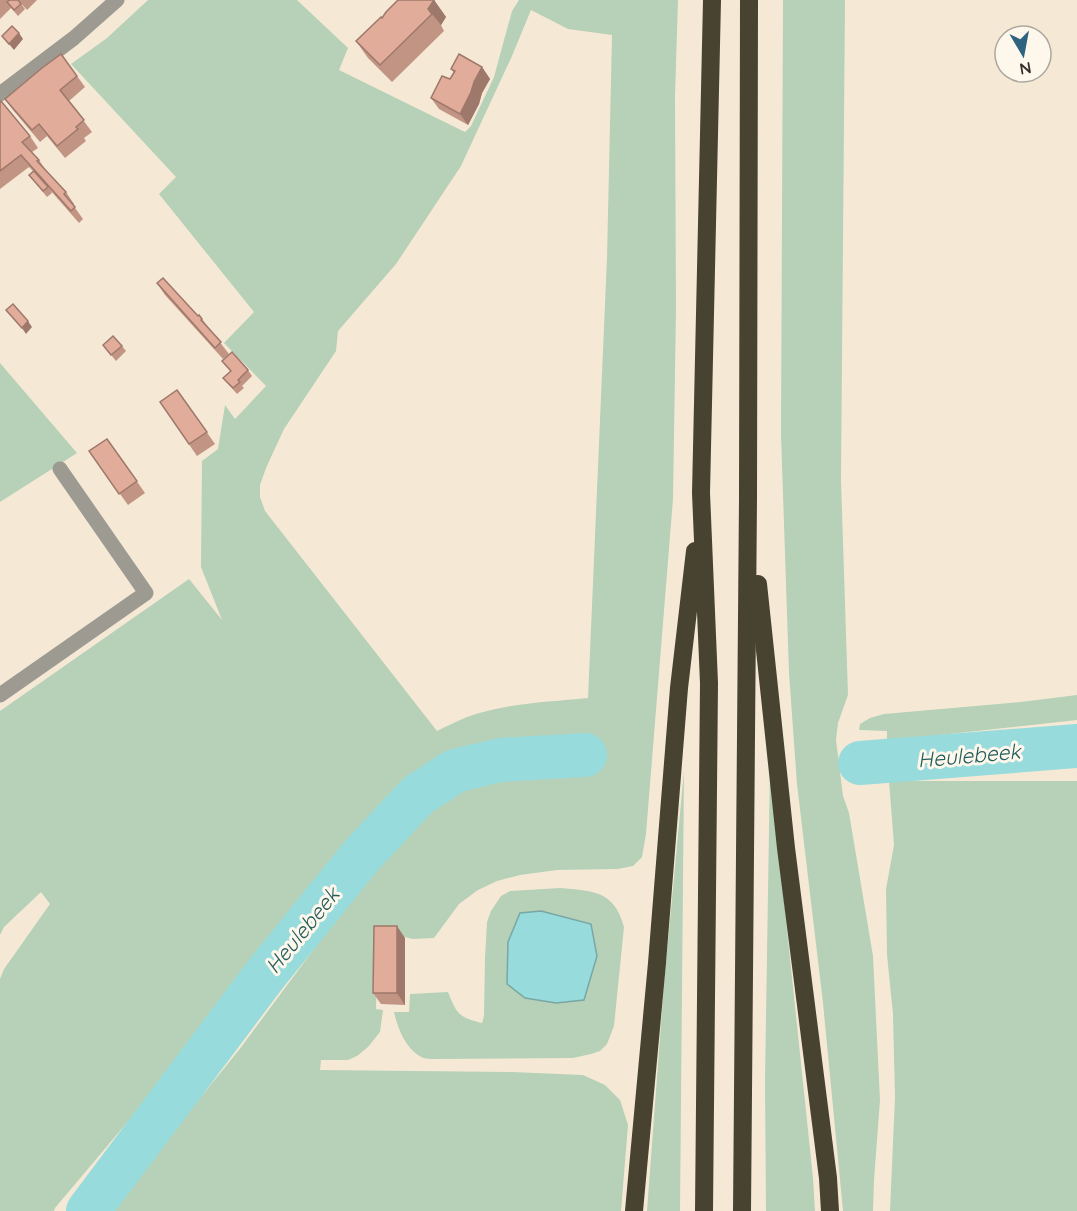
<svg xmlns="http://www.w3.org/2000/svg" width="1077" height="1211" viewBox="0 0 1077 1211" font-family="Quicksand,sans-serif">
<rect width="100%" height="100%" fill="#f5e9d6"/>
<g fill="#b6d1b7" fill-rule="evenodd">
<path d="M 148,0 L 297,0 L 348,48 L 339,70 L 465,132 L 471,126 L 494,77 L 512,11 L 519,0 L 678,0 L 675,96 L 676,308 L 673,499 L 646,834 L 642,857 L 633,866 L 618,869 L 557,870 L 520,875 L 497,881 L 478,890 L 459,904 L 434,938 L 413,939 L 396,935 L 378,936 L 376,1009 L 383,1010 L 380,1032 L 368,1047 L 357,1056 L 348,1060 L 321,1060 L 320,1070 L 512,1072 L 583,1075 L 605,1085 L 620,1100 L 628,1125 L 621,1211 L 108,1211 L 239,1050 L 414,814 L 451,789 L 497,775 L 590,769 L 588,742 L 538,745 L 484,751 L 453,761 L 422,780 L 395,803 L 308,905 L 248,962 L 146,1100 L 55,1208 L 54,1211 L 0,1211 L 0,979 L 4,969 L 50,904 L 41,892 L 4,927 L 0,935 L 0,711 L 189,579 L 222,620 L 201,567 L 202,461 L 218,449 L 225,405 L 235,419 L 266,386 L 224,343 L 254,312 L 159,194 L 176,177 L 71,64 L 107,38 ZM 531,10 L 568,29 L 612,35 L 607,258 L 588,698 C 548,702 506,703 467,717 C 457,721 447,726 437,731 L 265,511 L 260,497 L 260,485 L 266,468 L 284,429 L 336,351 L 338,331 L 396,264 L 461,166 L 512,56 Z"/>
<path d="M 783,0 L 845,0 L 841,480 L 848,695 L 838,723 L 836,740 L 843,796 L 849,813 L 873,956 L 880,1100 L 874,1180 L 873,1211 L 843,1211 L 823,1003 L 797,784 L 789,673 L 781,435 Z"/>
<path d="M 0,363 L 77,453 L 0,502 Z"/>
<path d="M 1077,695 L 1077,720 L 912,738 L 887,743 L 887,731 L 859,730 L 860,724 L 870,718 L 884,714 L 1021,702 Z"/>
<path d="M 770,767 L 813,1178 L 815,1211 L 766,1211 L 765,1080 Z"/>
<path d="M 684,771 L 680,1211 L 647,1211 L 664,984 Z"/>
<path d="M 889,781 L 1077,781 L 1077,1211 L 890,1211 L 895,1097 L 893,1014 L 887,955 L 886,889 L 894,845 Z"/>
<path d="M 560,888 C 593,891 614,890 624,927 L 614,1026 L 607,1044 L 600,1051 L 591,1054 L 573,1058 L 435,1059 C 431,1059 425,1059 421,1057 C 405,1048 398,1029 394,1012 L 409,1012 L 410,994 L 448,992 C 457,1014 458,1017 482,1023 L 484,1016 L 485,958 L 487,922 L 491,911 L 501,896 L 510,891 Z"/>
</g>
<path fill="#97dbdc" stroke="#79a7a6" stroke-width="1.5" d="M 541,911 L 591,924 L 597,956 L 584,1000 L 556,1003 L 525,998 L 507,984 L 508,942 L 520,913 Z"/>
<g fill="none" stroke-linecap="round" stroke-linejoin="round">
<g stroke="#97dbdc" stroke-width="44">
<path d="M 860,763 L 1077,746"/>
<path d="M 88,1211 L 265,975 L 362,855 L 418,795 L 455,771 L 500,760 L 585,755"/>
</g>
<g stroke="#9d9a92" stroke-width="15">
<path d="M 0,94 L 74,38 L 117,0"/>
<path d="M 0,695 L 146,593 L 60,469"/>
</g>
<g stroke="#484231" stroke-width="18">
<path d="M 758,584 L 786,848 L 828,1178 L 830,1211"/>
<path d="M 634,1211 L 657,963 L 679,688 L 695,551"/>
<path d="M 704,1211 L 709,683 L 701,493 L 712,0"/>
<path d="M 742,1211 L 748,498 L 749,0"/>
</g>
</g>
<g fill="#c29484">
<path d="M 0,0 L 37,0 L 27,10 L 19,1 L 25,9 L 18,16 L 11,8 L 0,19 Z"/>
<path d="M 434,0 L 446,17 L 441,25 L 444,31 L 392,82 L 368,58 L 356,41 L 382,18 Z"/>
<path d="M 61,54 L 85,87 L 69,101 L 92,132 L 84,138 L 86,141 L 65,158 L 47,136 L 40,142 L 13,110 L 5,99 Z"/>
<path d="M 482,67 L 490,79 L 482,93 L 479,104 L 468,125 L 439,109 L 431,98 L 450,79 L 454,73 L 451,69 Z"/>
<path d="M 0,102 L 30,136 L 38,148 L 32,152 L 39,160 L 47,172 L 66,192 L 74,204 L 73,205 L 83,219 L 79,223 L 51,191 L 52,193 L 47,197 L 29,175 L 33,171 L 29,167 L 0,189 Z"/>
<path d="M 157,283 L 198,316 L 202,319 L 229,354 L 223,359 L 165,295 Z"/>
<path d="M 103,345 L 122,346 L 126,351 L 116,361 Z"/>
<path d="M 222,361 L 248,370 L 252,376 L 242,386 L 244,388 L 237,394 L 223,378 L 231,372 Z"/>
<path d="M 177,390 L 215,444 L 197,456 L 160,402 Z"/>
<path d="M 107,439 L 145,493 L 128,505 L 89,451 Z"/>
<path d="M 405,938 L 405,1005 L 381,1004 L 373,993 Z"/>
</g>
<g fill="#9e786b">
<path d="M 434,0 L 446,17 L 441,25 L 432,14 L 428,9 Z"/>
<path d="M 19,33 L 23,39 L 14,50 L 9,44 Z"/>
<path d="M 482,67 L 490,79 L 482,93 L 479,104 L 468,125 L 460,114 L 474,82 Z"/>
<path d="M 28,321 L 32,327 L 26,334 L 22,328 Z"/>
<path d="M 397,926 L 405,938 L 405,1005 L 397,993 Z"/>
</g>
<g fill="#e1ac99" stroke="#9e786b" stroke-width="1.5">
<path d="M 10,0 L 18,0 L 21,4 L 14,10 L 7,2 Z"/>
<path d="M 398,0 L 434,0 L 428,9 L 432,14 L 380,65 L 356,41 L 381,17 L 382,18 L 386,12 Z"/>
<path d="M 12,26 L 19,33 L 9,44 L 2,36 Z"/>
<path d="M 61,54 L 77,76 L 60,90 L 84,120 L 76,127 L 78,129 L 57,146 L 39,124 L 32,130 L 5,99 L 42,68 Z"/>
<path d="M 459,54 L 482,67 L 474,82 L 471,92 L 460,114 L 431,98 L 442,76 L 450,79 L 455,71 L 451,69 Z"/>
<path d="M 1,101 L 30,136 L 22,142 L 39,160 L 37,161 L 66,192 L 64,194 L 75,207 L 71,211 L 21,155 L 0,171 L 0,102 Z"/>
<path d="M 34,171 L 48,187 L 43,191 L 29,175 Z"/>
<path d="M 163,278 L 198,316 L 199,315 L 202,319 L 201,320 L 221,342 L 215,348 L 157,283 Z"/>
<path d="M 13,304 L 28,321 L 22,328 L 6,310 Z"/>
<path d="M 113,336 L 122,346 L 111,355 L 103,345 Z"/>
<path d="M 232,352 L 248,370 L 238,380 L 240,382 L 233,388 L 223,378 L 231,371 L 222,361 Z"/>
<path d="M 177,390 L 207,432 L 189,444 L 160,402 Z"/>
<path d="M 107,439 L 137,481 L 119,494 L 89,451 Z"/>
<path d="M 374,926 L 397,926 L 397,993 L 373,993 Z"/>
</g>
<g text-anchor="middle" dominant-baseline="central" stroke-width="6" stroke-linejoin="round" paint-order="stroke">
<g font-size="21" font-style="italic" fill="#235c5d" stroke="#fef7ec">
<text transform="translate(969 755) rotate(-5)">Heulebeek</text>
<text transform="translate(302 930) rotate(-51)">Heulebeek</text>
</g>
</g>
<g transform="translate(1023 54) rotate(170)"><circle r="28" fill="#fef7ec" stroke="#ada79e" stroke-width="1.5"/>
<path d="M0-4.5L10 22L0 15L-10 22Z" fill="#2e637f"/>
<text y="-9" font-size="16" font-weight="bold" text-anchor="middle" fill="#342f28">N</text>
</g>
</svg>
